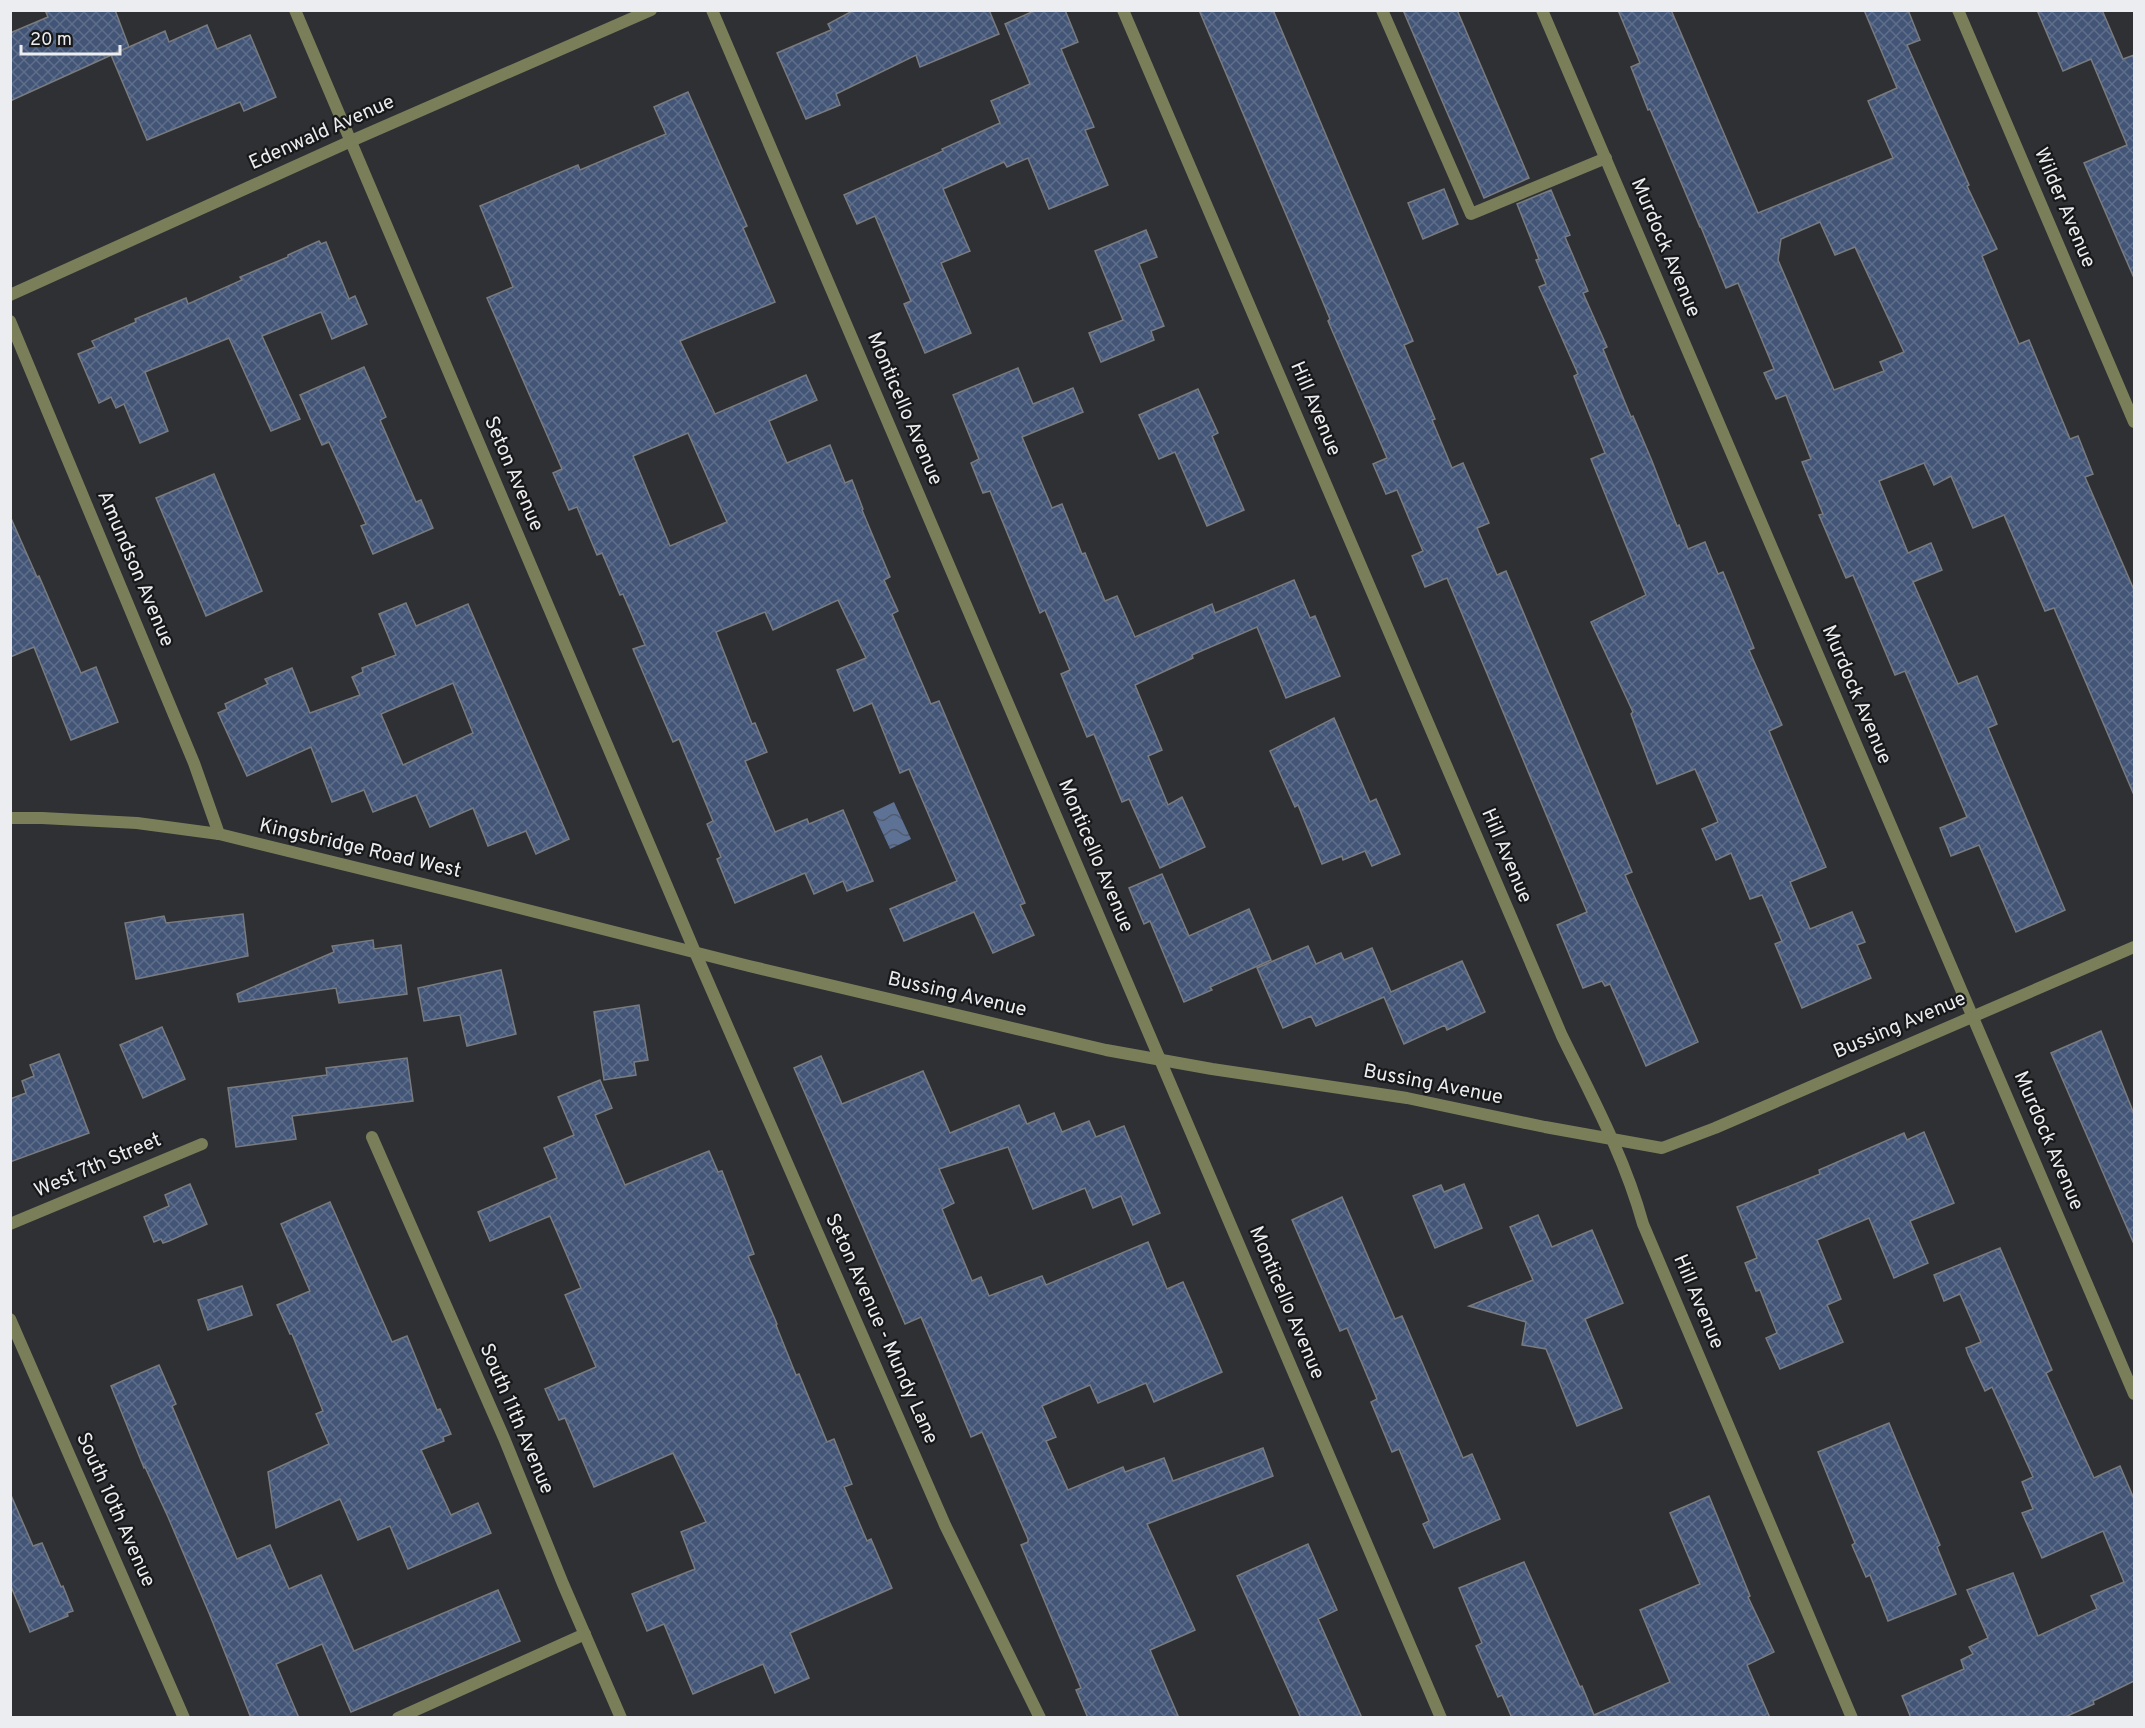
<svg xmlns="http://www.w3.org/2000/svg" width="2145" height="1728" viewBox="0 0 2145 1728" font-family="Overpass,sans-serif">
<defs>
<pattern id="water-waves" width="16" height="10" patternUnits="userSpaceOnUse" patternTransform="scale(1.5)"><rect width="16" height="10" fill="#5e7296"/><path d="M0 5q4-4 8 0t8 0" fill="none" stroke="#525c6f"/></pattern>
<pattern id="building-cross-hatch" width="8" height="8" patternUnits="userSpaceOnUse" patternTransform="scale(1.5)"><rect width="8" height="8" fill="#435577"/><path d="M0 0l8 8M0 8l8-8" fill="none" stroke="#5e6e8b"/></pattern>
</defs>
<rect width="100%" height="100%" fill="#2e3033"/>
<path fill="url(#water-waves)" d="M 894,802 L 911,839 L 890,849 L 873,812 Z"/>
<g fill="url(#building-cross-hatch)" stroke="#797b7f" stroke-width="1.5" fill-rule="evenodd">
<path d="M 45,10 L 115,10 L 129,47 L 10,101 L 10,33 L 48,17 Z"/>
<path d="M 854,10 L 989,10 L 999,34 L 920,67 L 916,55 L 836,94 L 840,105 L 806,119 L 777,53 L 831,30 L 828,24 Z"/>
<path d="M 1036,10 L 1065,10 L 1078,42 L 1061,49 L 1094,127 L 1085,130 L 1108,185 L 1049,209 L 1028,158 L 1007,167 L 1004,162 L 943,189 L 970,251 L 941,263 L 971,333 L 925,353 L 904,304 L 911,301 L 875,216 L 857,224 L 844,195 L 943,151 L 942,149 L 1000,123 L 991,101 L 1030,84 L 1005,24 Z"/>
<path d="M 1199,10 L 1273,10 L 1413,341 L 1404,345 L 1435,419 L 1432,420 L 1452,468 L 1463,463 L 1489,523 L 1477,528 L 1497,575 L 1506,571 L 1632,872 L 1625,875 L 1698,1042 L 1646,1066 L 1610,984 L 1605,986 L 1602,981 L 1583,988 L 1557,925 L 1587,912 L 1447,578 L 1425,587 L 1412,556 L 1423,551 L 1410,521 L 1397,490 L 1386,494 L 1373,464 L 1387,458 L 1328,321 L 1330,319 L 1302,252 Z"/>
<path d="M 1403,10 L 1457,10 L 1529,178 L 1484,198 Z"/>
<path d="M 1618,10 L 1671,10 L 1758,213 L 1893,158 L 1868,101 L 1897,88 L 1864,10 L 1908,10 L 1920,40 L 1907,45 L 1969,185 L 1967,186 L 1997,249 L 1982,256 L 2019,344 L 2029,340 L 2070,439 L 2078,436 L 2093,474 L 2085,477 L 2134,590 L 2134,795 L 2054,608 L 2045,611 L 2004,515 L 1973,528 L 1951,476 L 1934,485 L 1924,463 L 1879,481 L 1908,553 L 1931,543 L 1942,570 L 1913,582 L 1958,684 L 1977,676 L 1997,724 L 1988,728 L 2065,910 L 2016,932 L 1979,845 L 1951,856 L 1940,828 L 1967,817 L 1905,671 L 1895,675 L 1853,575 L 1846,578 L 1819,515 L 1823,514 L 1802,462 L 1811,459 L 1786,395 L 1776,399 L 1764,373 L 1774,369 L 1738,283 L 1726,288 L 1701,227 L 1700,227 L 1650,109 L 1648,110 L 1631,67 L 1640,63 ZM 1820,222 L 1835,255 L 1855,247 L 1904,352 L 1880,362 L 1884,371 L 1834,390 L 1778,260 L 1781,239 Z"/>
<path d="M 2037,10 L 2102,10 L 2123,59 L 2134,55 L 2134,278 L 2084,163 L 2127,145 L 2091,59 L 2063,71 Z"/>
<path d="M 207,25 L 217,49 L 250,35 L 276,97 L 244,111 L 240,102 L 147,140 L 111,55 L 165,31 L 169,42 Z"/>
<path d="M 688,92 L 747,226 L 743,228 L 775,302 L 680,341 L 715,414 L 806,375 L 817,400 L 769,421 L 787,463 L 830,445 L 845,483 L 852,480 L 863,509 L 862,510 L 890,577 L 884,580 L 898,611 L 892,614 L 931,704 L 939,701 L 1025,903 L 1020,905 L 1034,935 L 993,953 L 974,912 L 904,941 L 890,909 L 957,881 L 909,769 L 900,773 L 872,703 L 854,711 L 837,670 L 866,658 L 838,600 L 773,630 L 765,612 L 716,632 L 752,724 L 755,723 L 767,752 L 745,761 L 775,832 L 807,819 L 809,824 L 843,810 L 873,881 L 847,891 L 843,881 L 814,894 L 805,873 L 735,903 L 717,859 L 721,857 L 707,824 L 713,821 L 679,739 L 673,742 L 633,649 L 645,645 L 623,594 L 620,595 L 602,553 L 597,555 L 577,507 L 569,510 L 553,473 L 562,469 L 487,298 L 513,287 L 480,206 L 578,165 L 580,170 L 666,134 L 654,107 ZM 688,433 L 727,522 L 670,546 L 633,456 Z"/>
<path d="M 1444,189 L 1458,224 L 1423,239 L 1408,203 Z"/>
<path d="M 1551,190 L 1570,235 L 1565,237 L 1588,291 L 1583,293 L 1607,347 L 1603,349 L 1631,417 L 1633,416 L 1652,461 L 1677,526 L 1679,525 L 1688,549 L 1705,542 L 1718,574 L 1723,572 L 1754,648 L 1749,650 L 1782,725 L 1769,731 L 1826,867 L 1790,882 L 1810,929 L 1852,912 L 1865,942 L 1857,945 L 1871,978 L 1802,1008 L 1775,944 L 1782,941 L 1762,895 L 1750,899 L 1731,853 L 1716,860 L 1702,829 L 1718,822 L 1695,769 L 1657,784 L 1631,714 L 1633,712 L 1591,622 L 1646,595 L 1591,459 L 1605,453 L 1574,376 L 1578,374 L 1539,287 L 1546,284 L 1536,260 L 1539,259 L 1517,204 Z"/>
<path d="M 1146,230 L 1157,257 L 1139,264 L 1164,326 L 1151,331 L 1154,340 L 1101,362 L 1089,333 L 1123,320 L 1095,251 Z"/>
<path d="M 319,241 L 321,244 L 326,242 L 349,299 L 355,296 L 367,324 L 332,339 L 321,312 L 262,336 L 300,419 L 271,431 L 229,338 L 145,372 L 168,431 L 140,443 L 124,404 L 116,408 L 111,397 L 99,403 L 78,354 L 95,347 L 92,341 L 136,322 L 135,319 L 186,298 L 188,304 L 242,280 L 240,277 L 288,257 L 288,255 Z"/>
<path d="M 364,367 L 386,417 L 380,420 L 416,502 L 421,500 L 433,528 L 373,554 L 361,526 L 366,524 L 329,442 L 322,445 L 300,395 Z"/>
<path d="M 1018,368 L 1033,404 L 1073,388 L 1083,412 L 1022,437 L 1052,508 L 1062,504 L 1082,554 L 1085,553 L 1105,601 L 1117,596 L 1135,637 L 1212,604 L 1215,613 L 1294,580 L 1310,618 L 1315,616 L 1340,676 L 1286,698 L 1257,627 L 1192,655 L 1193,658 L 1135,685 L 1162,750 L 1148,756 L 1168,805 L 1182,797 L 1205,847 L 1160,868 L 1129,799 L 1122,802 L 1094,734 L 1087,737 L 1061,674 L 1070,670 L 1045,610 L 1040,613 L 990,491 L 983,493 L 971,463 L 979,459 L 953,395 Z"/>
<path d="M 1198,389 L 1218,433 L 1212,436 L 1244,510 L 1207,526 L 1175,452 L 1159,459 L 1139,415 Z"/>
<path d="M 214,474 L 262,591 L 206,616 L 156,498 Z"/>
<path d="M 10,516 L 37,577 L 39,576 L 81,673 L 96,667 L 118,722 L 71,740 L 34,647 L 10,657 Z"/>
<path d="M 406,603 L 416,626 L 468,604 L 569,839 L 536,854 L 526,831 L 488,846 L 473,808 L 430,827 L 416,795 L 373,812 L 364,790 L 332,802 L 311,747 L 247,776 L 218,713 L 227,709 L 225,704 L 268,684 L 265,679 L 292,668 L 310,713 L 360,695 L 352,677 L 363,672 L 362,668 L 396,655 L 379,614 ZM 453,683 L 473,733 L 403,765 L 381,714 Z"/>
<path d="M 1334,718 L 1370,802 L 1376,799 L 1400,854 L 1372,866 L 1365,851 L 1343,860 L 1342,856 L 1322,864 L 1298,805 L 1295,807 L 1270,751 Z"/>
<path d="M 1162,874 L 1189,936 L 1249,909 L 1271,960 L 1210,987 L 1212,990 L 1184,1002 L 1150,921 L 1144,924 L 1129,888 Z"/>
<path d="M 243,914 L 248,956 L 136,979 L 125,923 L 164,916 L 166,923 Z"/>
<path d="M 373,940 L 374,949 L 401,945 L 407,994 L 339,1003 L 336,988 L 239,1002 L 237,994 L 334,952 L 332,946 Z"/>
<path d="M 1308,946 L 1316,964 L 1341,953 L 1344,960 L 1372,948 L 1391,992 L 1462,961 L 1485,1012 L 1447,1030 L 1445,1025 L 1404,1044 L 1384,997 L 1316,1026 L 1311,1016 L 1283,1028 L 1257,968 Z"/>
<path d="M 501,970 L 516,1034 L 467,1046 L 460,1015 L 424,1021 L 418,988 Z"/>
<path d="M 639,1005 L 648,1060 L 634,1062 L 636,1075 L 604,1080 L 594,1012 Z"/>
<path d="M 162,1027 L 185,1079 L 143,1098 L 120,1045 Z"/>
<path d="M 2101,1031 L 2134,1114 L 2134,1244 L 2051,1053 Z"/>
<path d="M 59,1054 L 89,1133 L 10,1162 L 10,1099 L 26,1093 L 22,1081 L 34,1076 L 30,1065 Z"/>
<path d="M 821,1056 L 842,1104 L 923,1071 L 950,1133 L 1019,1105 L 1027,1124 L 1054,1113 L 1062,1132 L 1089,1121 L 1096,1137 L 1124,1126 L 1160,1213 L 1133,1225 L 1121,1196 L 1093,1208 L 1085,1188 L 1033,1209 L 1008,1147 L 939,1169 L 954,1203 L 942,1209 L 972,1281 L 981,1277 L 989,1296 L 1042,1276 L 1046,1285 L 1148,1242 L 1167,1289 L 1183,1282 L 1205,1332 L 1222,1372 L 1154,1402 L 1146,1383 L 1098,1403 L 1090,1385 L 1042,1406 L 1056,1437 L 1046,1441 L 1068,1490 L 1123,1467 L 1125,1472 L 1164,1458 L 1173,1481 L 1263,1448 L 1273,1476 L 1147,1524 L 1195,1630 L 1150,1650 L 1179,1718 L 1088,1718 L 1076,1690 L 1081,1688 L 1021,1545 L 1028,1542 L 1028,1539 L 982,1432 L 971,1437 L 921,1317 L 905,1324 L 794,1068 Z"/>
<path d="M 407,1058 L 413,1101 L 292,1116 L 296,1139 L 236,1147 L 228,1088 L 327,1075 L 326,1068 Z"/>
<path d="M 600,1080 L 612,1108 L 595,1115 L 625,1185 L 709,1151 L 718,1172 L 722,1171 L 754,1254 L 748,1256 L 777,1324 L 776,1325 L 796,1375 L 799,1374 L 827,1442 L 834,1439 L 852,1484 L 844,1487 L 867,1541 L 871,1539 L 892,1588 L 790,1633 L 809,1678 L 775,1693 L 763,1664 L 693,1694 L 664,1624 L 647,1631 L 632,1594 L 695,1569 L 681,1532 L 706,1522 L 673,1453 L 594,1487 L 565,1418 L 559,1420 L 545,1389 L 596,1367 L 565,1295 L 581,1288 L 550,1216 L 490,1241 L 478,1212 L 557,1178 L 544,1148 L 574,1135 L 558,1097 Z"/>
<path d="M 1924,1132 L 1954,1203 L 1910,1221 L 1928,1263 L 1894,1278 L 1869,1218 L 1817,1240 L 1841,1299 L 1827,1305 L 1843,1342 L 1780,1369 L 1766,1338 L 1777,1333 L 1760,1290 L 1756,1291 L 1745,1263 L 1757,1258 L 1737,1207 L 1820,1174 L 1819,1170 L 1904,1133 L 1907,1140 Z"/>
<path d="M 190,1184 L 207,1224 L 169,1241 L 163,1243 L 161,1239 L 154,1242 L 144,1217 L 169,1206 L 165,1195 Z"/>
<path d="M 1464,1184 L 1482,1228 L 1435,1248 L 1413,1196 L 1441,1185 L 1444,1192 Z"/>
<path d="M 1342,1197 L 1395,1319 L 1402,1316 L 1463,1458 L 1472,1454 L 1500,1519 L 1434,1548 L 1423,1524 L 1429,1521 L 1399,1449 L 1392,1452 L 1371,1402 L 1377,1399 L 1347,1328 L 1340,1331 L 1292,1220 Z"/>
<path d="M 330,1202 L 392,1342 L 407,1336 L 437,1410 L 440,1409 L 451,1434 L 443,1437 L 444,1441 L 421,1450 L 451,1515 L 478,1503 L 491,1533 L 408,1569 L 390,1526 L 358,1540 L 340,1499 L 276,1528 L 268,1472 L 329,1444 L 316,1414 L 323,1411 L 292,1334 L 290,1334 L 277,1305 L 310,1291 L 281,1224 Z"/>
<path d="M 1538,1215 L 1552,1247 L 1592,1230 L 1623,1303 L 1585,1319 L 1622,1408 L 1577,1426 L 1546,1349 L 1522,1345 L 1526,1322 L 1469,1306 L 1533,1280 L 1510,1227 Z"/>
<path d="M 2000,1248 L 2052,1370 L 2046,1373 L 2094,1478 L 2120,1466 L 2134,1499 L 2134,1681 L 2093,1701 L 2094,1704 L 2063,1718 L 1911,1718 L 1902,1696 L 1964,1669 L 1961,1660 L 1973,1654 L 1969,1647 L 1988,1638 L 1967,1590 L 2013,1573 L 2038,1636 L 2097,1609 L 2091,1596 L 2124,1582 L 2103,1531 L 2042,1558 L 2022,1513 L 2033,1509 L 2022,1482 L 2033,1477 L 1992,1387 L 1985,1391 L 1968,1354 L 1966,1348 L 1981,1342 L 1960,1294 L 1944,1301 L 1934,1275 Z"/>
<path d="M 242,1286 L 252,1315 L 208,1330 L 198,1300 Z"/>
<path d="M 159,1365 L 176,1404 L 172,1406 L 237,1559 L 270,1545 L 289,1589 L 321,1575 L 354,1651 L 498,1590 L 520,1641 L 351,1712 L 322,1644 L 276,1664 L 299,1718 L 251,1718 L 209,1613 L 168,1517 L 145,1467 L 144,1468 L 111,1386 Z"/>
<path d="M 1889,1423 L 1940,1545 L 1937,1547 L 1956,1594 L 1888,1621 L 1870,1575 L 1866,1577 L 1852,1545 L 1855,1543 L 1818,1452 Z"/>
<path d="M 10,1493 L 33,1546 L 42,1543 L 61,1587 L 63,1586 L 73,1611 L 67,1613 L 68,1616 L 30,1632 L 10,1584 Z"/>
<path d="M 1709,1496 L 1750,1596 L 1748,1597 L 1774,1652 L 1747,1665 L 1770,1718 L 1512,1718 L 1502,1695 L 1498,1697 L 1476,1646 L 1482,1643 L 1459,1588 L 1524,1562 L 1580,1687 L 1582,1686 L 1594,1715 L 1670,1682 L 1640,1610 L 1700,1584 L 1670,1513 Z"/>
<path d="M 1308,1544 L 1337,1610 L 1318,1619 L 1362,1718 L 1301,1718 L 1237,1576 Z"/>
</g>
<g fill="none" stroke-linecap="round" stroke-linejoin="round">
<g stroke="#7a7f5a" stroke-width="12">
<path d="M 1382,10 L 1471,214 L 1606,158"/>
<path d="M 398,1718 L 585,1634"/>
</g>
<g stroke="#7a7f5a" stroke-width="12">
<path d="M 295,10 L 695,952"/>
<path d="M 712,10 L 1441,1718"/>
<path d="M 1123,10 L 1562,1036 C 1592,1097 1625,1158 1643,1224 L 1852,1718"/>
<path d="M 1542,10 L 2134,1394"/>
<path d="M 1958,10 L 2134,422"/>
<path d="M 10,295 L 351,141 L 651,10"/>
<path d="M 10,321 L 194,763 L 219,834"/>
<path d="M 372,1137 L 504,1438 L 563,1584 L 621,1718"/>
<path d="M 10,1224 L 202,1144"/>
<path d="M 10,1319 L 184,1718"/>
</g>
<g stroke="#7a7f5a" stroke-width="12">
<path d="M 10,818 L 42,818 L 137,823 L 219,834 L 468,895 L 749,966 L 1106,1050 L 1212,1069 L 1407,1098 L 1545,1127 L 1662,1148 L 1715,1128 L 2134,947"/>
<path d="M 695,952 L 945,1525 L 1040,1718"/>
</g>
</g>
<g text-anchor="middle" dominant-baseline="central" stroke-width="4.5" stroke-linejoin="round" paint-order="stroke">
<g font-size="20" fill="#ecedf0" stroke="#171819">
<text transform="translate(322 133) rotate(-24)">Edenwald Avenue</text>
<text transform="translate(2064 208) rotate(67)">Wilder Avenue</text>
<text transform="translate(1665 248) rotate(67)">Murdock Avenue</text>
<text transform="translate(904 409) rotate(67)">Monticello Avenue</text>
<text transform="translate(1315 409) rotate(67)">Hill Avenue</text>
<text transform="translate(513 474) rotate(67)">Seton Avenue</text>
<text transform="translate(135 569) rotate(67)">Amundson Avenue</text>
<text transform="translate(1856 695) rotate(67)">Murdock Avenue</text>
<text transform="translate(360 849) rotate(13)">Kingsbridge Road West</text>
<text transform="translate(1095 856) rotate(67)">Monticello Avenue</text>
<text transform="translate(1506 856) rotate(67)">Hill Avenue</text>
<text transform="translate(957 995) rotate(13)">Bussing Avenue</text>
<text transform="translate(1900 1026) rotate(-23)">Bussing Avenue</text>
<text transform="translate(1433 1085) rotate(11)">Bussing Avenue</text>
<text transform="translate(2048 1141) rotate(67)">Murdock Avenue</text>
<text transform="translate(98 1166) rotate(-23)">West 7th Street</text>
<text transform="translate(1698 1302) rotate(67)">Hill Avenue</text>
<text transform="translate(1286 1303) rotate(67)">Monticello Avenue</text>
<text transform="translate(881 1329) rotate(66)">Seton Avenue - Mundy Lane</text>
<text transform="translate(516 1419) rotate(67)">South 11th Avenue</text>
<text transform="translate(115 1510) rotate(66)">South 10th Avenue</text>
</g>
</g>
<rect width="2145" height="1728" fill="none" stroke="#ecedf0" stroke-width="24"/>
<path d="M21 45v9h99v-9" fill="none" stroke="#ecedf0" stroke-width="3"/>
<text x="30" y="45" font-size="18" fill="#ecedf0" stroke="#171819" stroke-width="4.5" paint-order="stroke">20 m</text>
</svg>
